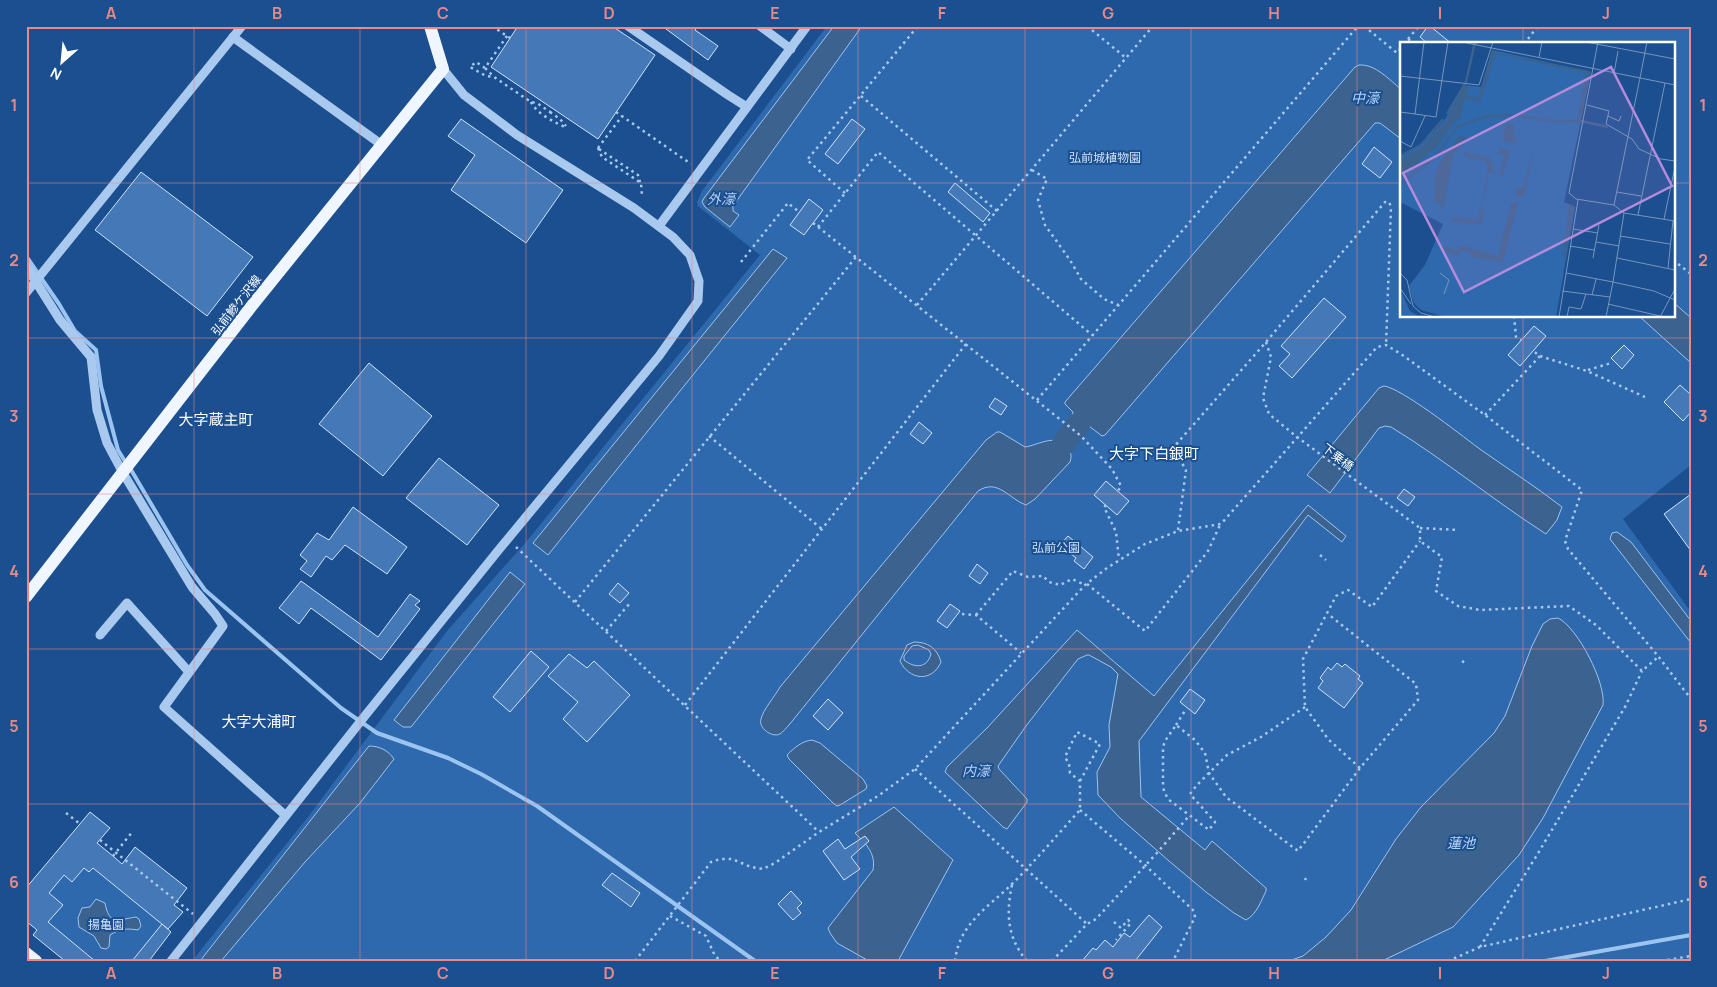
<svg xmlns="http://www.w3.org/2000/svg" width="1717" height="987" viewBox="0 0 1717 987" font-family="Manrope,'Noto Sans JP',sans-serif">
<rect width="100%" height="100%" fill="#1b4f8f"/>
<g fill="#2e69ad" fill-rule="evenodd">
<path d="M 827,26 L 1691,26 L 1691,465 L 1623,519 L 1691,612 L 1691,961 L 192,961 L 308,817 L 447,631 L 526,542 L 760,255 L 698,206 L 697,202 L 702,191 ZM 1401,44 L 1673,44 L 1673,316 L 1401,316 Z"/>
<path d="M 84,868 L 93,868 L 162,924 L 132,961 L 93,961 L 94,960 L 45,920 L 44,890 L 64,875 L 72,882 Z"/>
</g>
<g fill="#3c6290" stroke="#9cc4f0" fill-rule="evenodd">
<path d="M 834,26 L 862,26 L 733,206 L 733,211 L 739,215 L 730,227 L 705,207 L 702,202 L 704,198 Z"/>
<path d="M 1359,65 C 1376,64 1389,80 1401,89 L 1401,139 L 1380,123 L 1375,123 L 1105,435 L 1102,436 L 1085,423 L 1081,427 L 1072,420 L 1073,412 L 1065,404 L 1065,402 L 1355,67 Z"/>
<path d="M 773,249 L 787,258 L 548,555 L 533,543 Z"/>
<path d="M 1673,302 L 1691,318 L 1691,363 L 1639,316 L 1673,316 Z"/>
<path d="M 1384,386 C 1401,388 1460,434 1477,447 C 1505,467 1535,486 1562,507 L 1557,520 L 1546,534 C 1493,500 1445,460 1391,427 L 1385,426 L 1379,428 L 1330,493 L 1307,475 L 1379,388 Z"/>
<path d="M 997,432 L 1000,432 L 1025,447 C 1039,445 1055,433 1067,447 C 1071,451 1072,456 1070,462 L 1035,499 L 1026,505 C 1009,499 998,478 978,491 L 789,725 C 786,728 783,732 780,734 C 772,738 758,728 761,719 C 763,710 775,696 780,687 L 986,440 Z"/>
<path d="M 1308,505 L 1346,536 L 1342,542 L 1308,515 L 1139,741 L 1141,797 L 1205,850 L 1212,841 L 1266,888 L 1266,891 C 1261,901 1257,914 1246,920 L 1234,913 L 1206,892 L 1169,861 L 1120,818 L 1098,795 L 1097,772 L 1110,747 L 1109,725 L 1118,674 L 1111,667 L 1089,655 L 1087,655 L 1078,659 L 1074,664 L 1026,726 L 998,766 L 999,769 L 1027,799 L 1027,802 L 1007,829 L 1003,827 L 945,772 L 947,767 L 987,728 L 1077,630 L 1154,696 Z"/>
<path d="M 1617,532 L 1631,542 L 1691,621 L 1691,643 L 1610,539 L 1612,533 Z"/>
<path d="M 510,572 L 525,584 L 411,727 L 403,727 L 394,720 Z"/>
<path d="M 1558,618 C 1578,628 1606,683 1603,705 L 1543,818 L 1519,855 L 1453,927 L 1382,961 L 1289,961 L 1303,956 L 1326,937 L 1351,910 L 1396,839 L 1421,807 L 1494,733 L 1505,716 L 1532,646 L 1543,624 L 1550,619 Z"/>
<path d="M 914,642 C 928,642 937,648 941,662 C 932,683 909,680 900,661 L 907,645 ZM 918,645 L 929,650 L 931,654 C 927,669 914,668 904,660 L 904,656 L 912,646 Z"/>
<path d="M 812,740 L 820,743 L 863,779 L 867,786 L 866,789 L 840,805 L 837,806 L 833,803 L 789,759 L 787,755 C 794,748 802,741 812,740 Z"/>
<path d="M 369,746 C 379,746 388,750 394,759 L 360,803 L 305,862 L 221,961 L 200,961 Z"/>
<path d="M 894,807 L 953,860 L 898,961 L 869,961 L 837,943 L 830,933 L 828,928 L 873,870 C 876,853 866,844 855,833 Z"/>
<path d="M 96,899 L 105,903 C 109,925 117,920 136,917 L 139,919 L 141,926 L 138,930 C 127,928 119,929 110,935 L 109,947 L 106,949 L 101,948 L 94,936 L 79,927 L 78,918 L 82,908 L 90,907 Z"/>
</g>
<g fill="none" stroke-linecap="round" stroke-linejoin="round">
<g stroke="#9cc4f0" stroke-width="4">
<path d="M 26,256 L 59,304 L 75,331 L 96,350 L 101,386 L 118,450 L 126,463"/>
<path d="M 130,468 L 187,565 L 205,590 L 341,708 L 377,733 L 448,758 L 481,774 L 537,806 L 755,961"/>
<path d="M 1545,961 L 1691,935"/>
</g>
<path stroke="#3c6290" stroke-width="24" d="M 1064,443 L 1078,425"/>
</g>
<g fill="#4478b7" stroke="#cfe3fa">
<path d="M 518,26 L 612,26 L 655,55 L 598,139 L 491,67 Z"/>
<path d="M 662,26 L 698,26 L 695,30 L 718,46 L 708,60 Z"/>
<path d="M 1428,26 L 1430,26 L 1452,44 L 1428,44 L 1420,37 Z"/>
<path d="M 461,119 L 563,190 L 526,243 L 451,190 L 475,155 L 448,136 Z"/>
<path d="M 852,119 L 865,129 L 838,164 L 825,154 Z"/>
<path d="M 1374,147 L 1392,162 L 1380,178 L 1362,164 Z"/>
<path d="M 141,172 L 253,257 L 207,316 L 95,230 Z"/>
<path d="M 955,183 L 990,213 L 983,222 L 948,192 Z"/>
<path d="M 809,199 L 823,210 L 804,235 L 790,225 Z"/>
<path d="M 1324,298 L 1346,317 L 1292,378 L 1279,366 L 1290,354 L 1281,346 Z"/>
<path d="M 1534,326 L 1546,336 L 1520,366 L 1508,355 Z"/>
<path d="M 1624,345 L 1634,355 L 1622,369 L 1611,358 Z"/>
<path d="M 369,363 L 432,416 L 383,476 L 319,424 Z"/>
<path d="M 1680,385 L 1691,395 L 1691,412 L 1683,421 L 1664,402 Z"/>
<path d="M 995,398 L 1007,406 L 1001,415 L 989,407 Z"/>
<path d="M 919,422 L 932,433 L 923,444 L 910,434 Z"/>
<path d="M 439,458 L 499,505 L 467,545 L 406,498 Z"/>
<path d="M 1106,481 L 1129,501 L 1117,515 L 1094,495 Z"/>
<path d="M 1404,489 L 1415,497 L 1408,506 L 1397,498 Z"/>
<path d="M 1691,494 L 1691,551 L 1664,514 Z"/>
<path d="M 353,507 L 407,547 L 387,574 L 345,545 L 332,560 L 326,556 L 311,577 L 300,569 L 307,561 L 300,555 L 317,533 L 329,540 Z"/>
<path d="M 1068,536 L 1093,557 L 1084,569 L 1074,561 L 1076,558 L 1060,545 Z"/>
<path d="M 977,564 L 988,573 L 980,584 L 969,576 Z"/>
<path d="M 301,581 L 378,637 L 410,594 L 420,601 L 415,605 L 420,609 L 381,660 L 311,608 L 299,624 L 279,608 Z"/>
<path d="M 618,583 L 629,593 L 620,603 L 609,594 Z"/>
<path d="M 950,604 L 960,611 L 947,628 L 937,621 Z"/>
<path d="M 531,651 L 549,667 L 510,712 L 493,697 Z"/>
<path d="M 569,654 L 587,668 L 594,661 L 630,695 L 587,742 L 563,719 L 578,702 L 548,676 Z"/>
<path d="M 1337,663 L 1342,667 L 1345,664 L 1360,676 L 1358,679 L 1363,683 L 1344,708 L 1318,688 L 1323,681 L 1320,678 L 1328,667 L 1331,670 Z"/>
<path d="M 1190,689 L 1205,700 L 1195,714 L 1180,702 Z"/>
<path d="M 828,699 L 843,713 L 828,730 L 813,716 Z"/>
<path d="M 90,812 L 110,828 L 97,843 L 113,856 L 122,864 L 135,847 L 187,888 L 174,905 L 183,912 L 168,929 L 93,868 L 89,872 L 84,868 L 72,882 L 64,875 L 49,893 L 63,905 L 48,922 L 95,961 L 65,961 L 33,935 L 37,930 L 26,921 L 26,888 Z"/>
<path d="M 865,836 L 869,841 L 851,857 L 860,869 L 844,880 L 823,851 L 838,839 L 845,849 Z"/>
<path d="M 612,873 L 640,893 L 631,907 L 602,885 Z"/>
<path d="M 791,891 L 802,903 L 797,908 L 801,913 L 793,920 L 778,904 Z"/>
<path d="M 1149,915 L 1162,927 L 1135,961 L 1082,961 L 1093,948 L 1096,950 L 1105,940 L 1113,947 L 1124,933 L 1130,937 Z"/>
<path d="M 162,924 L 171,932 L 149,961 L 132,961 Z"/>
</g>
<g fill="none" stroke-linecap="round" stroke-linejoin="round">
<g stroke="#a9c9ee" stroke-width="2.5" stroke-dasharray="2.5 4" stroke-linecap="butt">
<path d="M 492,26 L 510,38"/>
<path d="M 1087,26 L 1126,58"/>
<path d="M 1364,26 L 1397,53 L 1401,48"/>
<path d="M 507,36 L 485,68 L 494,77 L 531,102 L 537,103 L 550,112 L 553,109"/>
<path d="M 1408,39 L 1419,26"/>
<path d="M 1404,44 L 1408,39 L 1415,44"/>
<path d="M 1524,44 L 1538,26"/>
<path d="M 485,68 L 476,62 L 470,67 L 486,76 L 494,77"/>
<path d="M 861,96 L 997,211"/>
<path d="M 531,102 C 537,114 554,122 567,128"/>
<path d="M 550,112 L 560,119 L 566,126"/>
<path d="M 616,112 L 691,164"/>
<path d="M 598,148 L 602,157 L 641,183 L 642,196"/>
<path d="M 598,148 L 622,116"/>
<path d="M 599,149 L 638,175 L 640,182"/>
<path d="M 1032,170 L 1047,179 L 1038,200 L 1045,225 L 1070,260 L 1081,279 L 1104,299 L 1118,305"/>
<path d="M 845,193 L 807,160 L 918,26"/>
<path d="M 813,223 L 1081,436 L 1112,469 L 1121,486 L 1118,491"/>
<path d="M 818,227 L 878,152 L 1092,335"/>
<path d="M 1673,260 L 1691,274"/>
<path d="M 741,262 L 788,203 L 799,212"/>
<path d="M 917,305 L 1153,26"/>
<path d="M 1514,316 L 1516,337 L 1521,340"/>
<path d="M 1266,342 L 1271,357 L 1263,398 L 1269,414 L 1297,437 L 1420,528 L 1420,541 L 1442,557 L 1436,591 L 1458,606 L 1480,610 L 1569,606 L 1596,625 L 1642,671 L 1658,657"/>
<path d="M 1540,356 L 1587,371 L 1645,397"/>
<path d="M 1588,370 L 1611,363"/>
<path d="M 1037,400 L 1358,26"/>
<path d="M 1485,415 L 1540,356 L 1533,351"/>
<path d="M 709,436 L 823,530"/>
<path d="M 1106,505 L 1104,507 L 1116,532 L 1119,560"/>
<path d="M 1420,528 L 1459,530"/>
<path d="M 1178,530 L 1186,470 L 1173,448 L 1266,342 L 1385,202 L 1389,202 L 1391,207 L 1386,345"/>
<path d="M 516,547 L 819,832"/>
<path d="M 1320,555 L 1326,560"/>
<path d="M 1087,584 L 1145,631 L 1208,551 L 1220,525"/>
<path d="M 575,602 L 856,257"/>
<path d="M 962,614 L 976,615 L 1021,653"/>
<path d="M 976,615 L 1013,571 L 1028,577 L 1043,576 L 1049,582 L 1060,585 L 1072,579 L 1085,585"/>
<path d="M 606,631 L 630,603"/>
<path d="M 1462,661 L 1465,663"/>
<path d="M 685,705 L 966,344"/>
<path d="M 1305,707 L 1261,737 L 1227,755 L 1197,785 L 1190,794 L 1215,822 L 1209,830 L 1168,799 L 1164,791 L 1163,786 L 1163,747 L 1165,741 L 1176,725 L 1195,740 L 1205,753 L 1209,773 L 1226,797 L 1298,851 L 1360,768 L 1418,700 L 1416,684 L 1328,614"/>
<path d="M 1176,725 L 1186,709"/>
<path d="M 1360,768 L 1328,739 L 1305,707 L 1303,659 L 1336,596 L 1348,590 L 1372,607 L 1420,541"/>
<path d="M 915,769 L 1087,924"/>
<path d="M 1080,810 L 1146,866 L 1194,911 L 1195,917 L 1173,961"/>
<path d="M 66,813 L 80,824"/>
<path d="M 100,840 L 193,914"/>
<path d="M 113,856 L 133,831"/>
<path d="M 1305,880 L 1306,878"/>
<path d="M 1012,885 C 1006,913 1007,938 1027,961"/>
<path d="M 670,916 L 706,936 L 715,956 L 721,961"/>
<path d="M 1114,922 L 1121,928 L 1128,920 L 1131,923 L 1116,940"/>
<path d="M 1480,947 L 1537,855 L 1625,707 L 1642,671"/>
<path d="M 635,961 L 711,862 L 720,859 L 732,859 L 751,867 L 763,869 L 775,863 L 819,832 L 878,796 L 915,769 L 1085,585 L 1107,568 L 1145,544 L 1178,531 L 1221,524 L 1377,347 L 1386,345 L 1401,354 L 1485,415 L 1582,490 L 1565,541 L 1568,549 L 1658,656 L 1691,699"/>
<path d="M 955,961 C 959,923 989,907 1013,883 C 1036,860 1058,834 1080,810 L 1080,781 L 1070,773 L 1069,764 L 1065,757 L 1077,732 L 1100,744 L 1080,781"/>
<path d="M 1052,961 L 1087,924 L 1096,919 L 1156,854 L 1189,816"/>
<path d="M 1448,961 L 1480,947 L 1691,899"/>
<path d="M 1661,961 L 1691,956"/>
</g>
<g stroke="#a9c9ee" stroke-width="9">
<path d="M 628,26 L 728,95 L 747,107"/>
<path d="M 760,26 L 791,49"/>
<path d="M 233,37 L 382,145"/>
<path d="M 659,226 L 807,26"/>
<path d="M 26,266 L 60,320 L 91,357 L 97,410 L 107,443 L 123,473 L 192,587 L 215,614 L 223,626 L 164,707 L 285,815"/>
<path d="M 26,293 L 242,26"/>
<path d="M 100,635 L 127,603 L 189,672"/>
<path d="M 171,961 L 364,717 L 497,552 L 659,356 L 698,301 L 699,281 L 690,255 L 673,237 L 634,208 L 517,135 L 464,95 L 443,69"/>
</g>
<g stroke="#f0f6ff" stroke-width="12">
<path d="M 26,597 L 254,303 L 443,69 L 430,26"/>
<path d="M 26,953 L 36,961"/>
</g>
</g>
<path fill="none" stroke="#e88989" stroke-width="1" stroke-opacity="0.55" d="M 194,26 L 194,961M 360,26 L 360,961M 526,26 L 526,961M 692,26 L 692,961M 858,26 L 858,961M 1025,26 L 1025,961M 1191,26 L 1191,961M 1357,26 L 1357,961M 1523,26 L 1523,44M 26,183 L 1401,183M 1673,183 L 1691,183M 1523,316 L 1523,961M 26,338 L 1691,338M 26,494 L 1691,494M 26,649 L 1691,649M 26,804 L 1691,804"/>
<g text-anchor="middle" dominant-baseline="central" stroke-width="4" stroke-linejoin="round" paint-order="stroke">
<g font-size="12" fill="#cfe3fa" stroke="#1b4f8f">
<text x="1105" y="157">弘前城植物園</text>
<text x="1056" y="547">弘前公園</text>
<text x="106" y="924">揚亀園</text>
</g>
<g font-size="12" fill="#fff" stroke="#1b4f8f">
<text transform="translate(236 305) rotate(-52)">弘前鰺ケ沢線</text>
<text transform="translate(1338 457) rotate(37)">下乗橋</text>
</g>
<g font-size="14" font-style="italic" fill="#b5d3f5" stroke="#1b4f8f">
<text x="1365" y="97">中濠</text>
<text x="721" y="198">外濠</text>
<text x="976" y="770">内濠</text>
<text x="1461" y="842">蓮池</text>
</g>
<g font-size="15" fill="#fff" stroke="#1b4f8f">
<text x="216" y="419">大字蔵主町</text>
<text x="1154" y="453">大字下白銀町</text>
<text x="259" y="721">大字大浦町</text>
</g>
</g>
<g transform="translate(1400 42)">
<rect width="275" height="275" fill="#1b4f8f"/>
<path d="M 92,8 L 191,30 L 164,160 L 175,165 L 156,275 L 46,275 L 21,268 L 14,261 L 9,244 L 25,223 L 43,182 L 0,160 L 0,115 L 22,103 L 46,76 L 64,43 L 81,45 ZM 0,247 L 10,269 L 20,275 L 0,275 Z" fill="#2e69ad"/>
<path d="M 92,10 L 190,29 L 181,77 L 177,77 L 186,31 L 96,12 L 80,60 L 65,57 L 61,76 L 55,79 L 37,105 L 0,136 L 0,118 L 23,105 L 47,78 L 65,43 L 69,46 L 66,54 L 78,56 ZM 106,81 L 114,83 L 113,93 L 117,96 L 114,102 L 103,99 ZM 60,93 L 68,97 L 53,113 L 44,166 L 34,158 L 35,134 L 39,122 ZM 134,103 L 125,153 L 115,156 L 117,146 L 123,145 ZM 99,106 L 110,109 L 103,134 L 89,131 L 82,164 L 76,162 L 82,162 L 88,125 L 84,118 L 64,115 L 64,110 L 90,116 L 95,132 L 100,132 L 104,113 L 98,111 ZM 111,160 L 118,161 L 103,220 L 72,215 L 71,211 L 61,208 L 59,213 L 43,209 L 44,205 L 57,208 L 59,203 L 98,214 ZM 169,162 L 174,164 L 165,217 L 163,216 ZM 80,167 L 84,167 L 81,183 L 51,179 L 52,175 L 78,178 Z" fill="#3c6290"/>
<path fill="none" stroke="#3c6290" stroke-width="2.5" d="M 47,72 L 66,40 L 75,0M 0,114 L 21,103 L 43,77M 0,142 L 35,115 L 58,84 L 84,75 L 110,73 L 157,80 L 181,79 L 208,85"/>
<path fill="none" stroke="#7695bc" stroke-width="1" d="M 62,0 L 275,43M 186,0 L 275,17M 198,0 L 169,151 L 176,157 L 214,163M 139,15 L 142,0M 214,31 L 218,9M 0,34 L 79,43 L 93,0M 240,36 L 247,0M 240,36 L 214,163 L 224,171 L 213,240 L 254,249 L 275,258M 187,63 L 209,69 L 206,82 L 232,97 L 239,107 L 261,117 L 275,119M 0,70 L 15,72 L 24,0M 15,72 L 36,75 L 48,0M 208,74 L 219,79 L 221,74M 0,99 L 11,105 L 25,74M 217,150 L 241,154M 224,171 L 275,179M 238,173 L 265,41M 264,177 L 275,125M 173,187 L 198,191M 220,194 L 270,202M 196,200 L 219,204M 170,204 L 194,208M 193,216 L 199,183M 217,216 L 275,228M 268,226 L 273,179M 0,231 L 7,238 L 13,264 L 21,271 L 35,275M 40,231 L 49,238 L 44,252M 166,231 L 213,240 L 206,275M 0,246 L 11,262M 162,249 L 210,255M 192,253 L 196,237M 208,262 L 260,274M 159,275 L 178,158M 167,275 L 169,265 L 181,267 L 186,252M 260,275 L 275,247"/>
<path fill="#b68bdc" fill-opacity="0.15" stroke="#b68bdc" stroke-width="2.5" d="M 211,25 L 272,144 L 64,250 L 3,131 Z"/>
<rect width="275" height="275" fill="none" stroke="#fff" stroke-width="2.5"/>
</g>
<rect width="1717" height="987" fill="none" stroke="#1b4f8f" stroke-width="55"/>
<g transform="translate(62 62) rotate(207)" stroke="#1b4f8f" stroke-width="4" paint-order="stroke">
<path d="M0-4L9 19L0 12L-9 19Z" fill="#ffffff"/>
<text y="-8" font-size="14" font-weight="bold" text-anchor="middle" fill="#ffffff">N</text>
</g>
<rect x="28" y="28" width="1662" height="932" fill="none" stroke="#e88989" stroke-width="2"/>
<g font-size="16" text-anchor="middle" font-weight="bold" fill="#e88989">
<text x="111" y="19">A</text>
<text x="277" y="19">B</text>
<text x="443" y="19">C</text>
<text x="609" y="19">D</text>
<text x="775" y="19">E</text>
<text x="942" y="19">F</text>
<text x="1108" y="19">G</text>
<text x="1274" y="19">H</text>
<text x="1440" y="19">I</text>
<text x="1606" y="19">J</text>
<text x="14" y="111">1</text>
<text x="1703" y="111">1</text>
<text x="14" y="266">2</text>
<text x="1703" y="266">2</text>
<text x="14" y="422">3</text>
<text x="1703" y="422">3</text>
<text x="14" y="577">4</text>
<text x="1703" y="577">4</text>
<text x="14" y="732">5</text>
<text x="1703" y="732">5</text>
<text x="14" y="888">6</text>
<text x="1703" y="888">6</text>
<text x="111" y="979">A</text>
<text x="277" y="979">B</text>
<text x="443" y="979">C</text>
<text x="609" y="979">D</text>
<text x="775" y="979">E</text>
<text x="942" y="979">F</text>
<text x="1108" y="979">G</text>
<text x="1274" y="979">H</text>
<text x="1440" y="979">I</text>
<text x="1606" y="979">J</text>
</g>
</svg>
